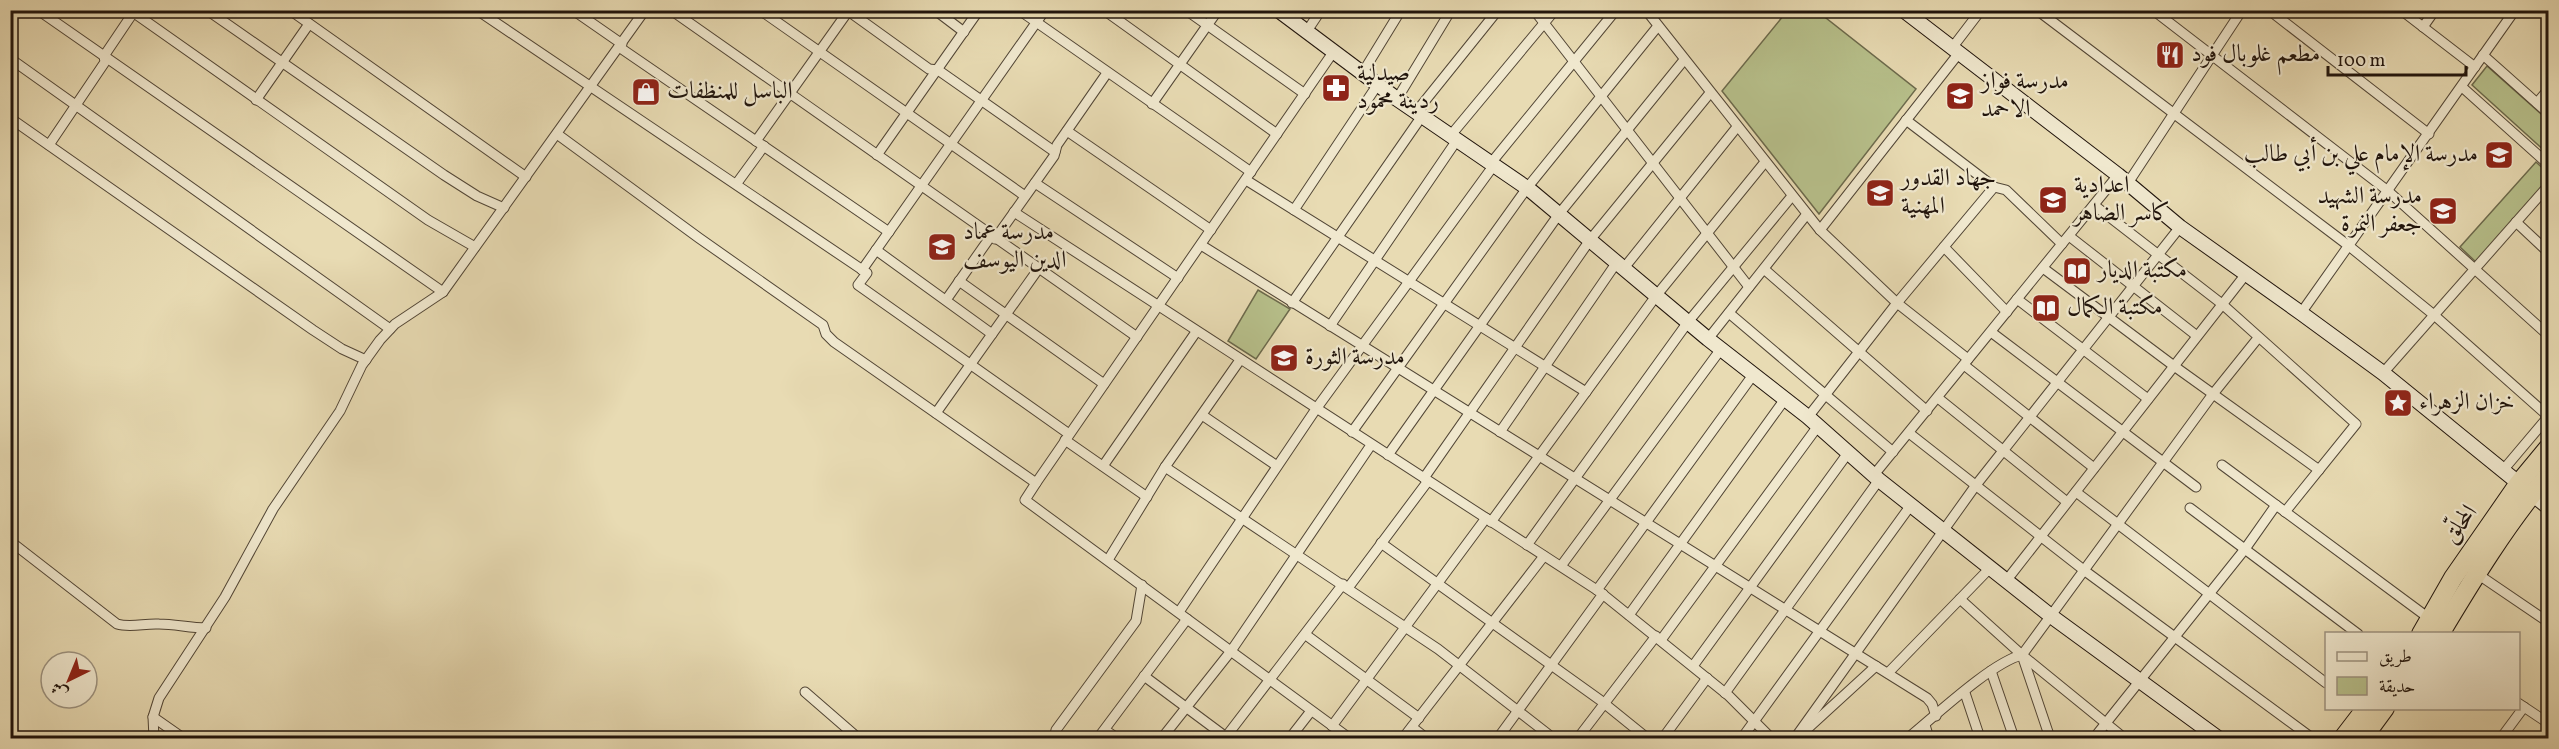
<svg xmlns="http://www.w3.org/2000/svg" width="2559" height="749" viewBox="0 0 2559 749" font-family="Vollkorn,Amiri,serif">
<rect width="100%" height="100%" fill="#e8dbb3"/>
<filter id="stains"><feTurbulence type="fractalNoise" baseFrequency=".00333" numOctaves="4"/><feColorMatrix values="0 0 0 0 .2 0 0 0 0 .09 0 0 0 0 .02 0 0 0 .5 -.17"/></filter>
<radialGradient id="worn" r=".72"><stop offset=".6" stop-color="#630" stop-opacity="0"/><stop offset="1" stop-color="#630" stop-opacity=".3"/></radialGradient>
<g fill="#b7c08b" stroke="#6c6a4c" stroke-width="1.5">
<path d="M 1788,10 L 1817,11 L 1916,89 L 1819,214 L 1722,91 Z"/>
<path d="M 2487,66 L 2548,120 L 2548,154 L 2472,85 Z"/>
<path d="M 2536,162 L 2548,173 L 2548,181 L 2477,263 L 2460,247 Z"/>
<path d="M 1258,290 L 1290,309 L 1256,359 L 1228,341 Z"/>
</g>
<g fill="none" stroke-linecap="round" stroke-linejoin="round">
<g stroke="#524636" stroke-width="11">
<g id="street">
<path d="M 38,10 L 443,292"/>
<path d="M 130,10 L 428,220 L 475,247"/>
<path d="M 207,10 L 444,175 L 477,196 L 504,208"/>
<path d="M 290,10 L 526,177"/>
<path d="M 477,10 L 867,273 L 858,285 L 1069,434"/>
<path d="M 573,10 L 622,44"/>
<path d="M 671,10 L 1137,337"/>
<path d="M 760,10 L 1025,196"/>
<path d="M 847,10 L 929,69 L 938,70 L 1055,152"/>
<path d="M 935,10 L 964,32"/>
<path d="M 1019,10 L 1251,172"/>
<path d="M 1104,10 L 1277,134"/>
<path d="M 1186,10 L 1305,94"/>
<path d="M 1534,10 L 1749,287"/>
<path d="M 1646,10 L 1820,230 L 1897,303 L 1968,359"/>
<path d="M 2037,10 L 2349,246 L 2434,315 L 2548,416"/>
<path d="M 2153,10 L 2388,191 L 2548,335"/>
<path d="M 2269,10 L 2429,134"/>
<path d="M 2401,10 L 2475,67"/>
<path d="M 2423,27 L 2435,10"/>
<path d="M 1307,31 L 1321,10"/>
<path d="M 619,47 L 889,232"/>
<path d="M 1952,48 L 1981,10"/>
<path d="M 2483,55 L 2548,113"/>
<path d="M 15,62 L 390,329"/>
<path d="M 1363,72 L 1401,10"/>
<path d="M 2462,87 L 2548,164"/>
<path d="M 1397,99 L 1451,10"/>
<path d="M 256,100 L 309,24"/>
<path d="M 2537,103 L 2548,90"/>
<path d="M 1152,104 L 1218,10"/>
<path d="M 1416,112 L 1498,10"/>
<path d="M 10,118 L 313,330 L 342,349 L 366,360"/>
<path d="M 1067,131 L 1211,230"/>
<path d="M 557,134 L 699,238 L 823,325 L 826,334 L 834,342 L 1036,483 L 1025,500 L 1349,738"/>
<path d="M 1451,135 L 1555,10"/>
<path d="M 756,141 L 849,10"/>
<path d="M 49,145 L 105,62 L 104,56 L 135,10"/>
<path d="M 877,155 L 979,10"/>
<path d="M 1491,163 L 1616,10"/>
<path d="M 1246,180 L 1586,392"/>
<path d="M 737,183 L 764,146"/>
<path d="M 1035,183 L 1178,278"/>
<path d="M 2128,183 L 2242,10"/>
<path d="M 1994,187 L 2006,190 L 2062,244"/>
<path d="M 2094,205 L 2222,304 L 2356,424 L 2285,512"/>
<path d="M 1294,210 L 1378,84"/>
<path d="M 1014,212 L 1600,592 L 1729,696 L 1771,738"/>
<path d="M 2516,222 L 2548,252"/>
<path d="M 1820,230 L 1959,53"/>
<path d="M 2069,236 L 2197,336"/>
<path d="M 995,239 L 1054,156 L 1057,145 L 1107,73"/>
<path d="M 1201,245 L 1927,698 L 1932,704 L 1936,716"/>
<path d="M 1944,247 L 2007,312"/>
<path d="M 876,250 L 992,334"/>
<path d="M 1624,268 L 1737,127"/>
<path d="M 2043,268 L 2174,366 L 2319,470"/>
<path d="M 1764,269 L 1927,411"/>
<path d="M 862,270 L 1045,10"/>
<path d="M 959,281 L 1104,384"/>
<path d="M 2017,299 L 2148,399"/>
<path d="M 946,300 L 991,236"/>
<path d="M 1292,303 L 1422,116"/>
<path d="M 1729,313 L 1893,452"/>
<path d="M 2301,313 L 2515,10"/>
<path d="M 1330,326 L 1457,140"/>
<path d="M 1991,332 L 2196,487"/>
<path d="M 1708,339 L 1807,214"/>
<path d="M 1964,365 L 2094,468"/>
<path d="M 2383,373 L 2548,186"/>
<path d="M 1938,398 L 2067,502"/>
<path d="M 936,413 L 1039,268"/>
<path d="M 1202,415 L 1277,466"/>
<path d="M 1808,417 L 1897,303 L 1994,187 L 1906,120"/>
<path d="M 1352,432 L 1527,188 L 1658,26"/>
<path d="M 1500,432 L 1617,262"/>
<path d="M 1909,433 L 2085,571 L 2312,738"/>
<path d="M 1065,440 L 1147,497"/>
<path d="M 1388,455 L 1559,214 L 1684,60"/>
<path d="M 2222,465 L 2430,619"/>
<path d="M 1103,466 L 1196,332"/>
<path d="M 1165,467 L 1438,649 L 1553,738"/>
<path d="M 2504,469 L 2548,417"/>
<path d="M 1873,476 L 2118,175"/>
<path d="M 1424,478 L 1590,240 L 1710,93"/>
<path d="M 1036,483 L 1334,51"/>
<path d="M 2076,492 L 2326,683"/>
<path d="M 2190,508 L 2358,634"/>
<path d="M 1491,522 L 1656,296 L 1765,162"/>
<path d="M 10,541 L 117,624 C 131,628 145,623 159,624 C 175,624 190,628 206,628"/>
<path d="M 1381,543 L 1600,700 L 1647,738"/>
<path d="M 1527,545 L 1688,322 L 1792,196"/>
<path d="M 1108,560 L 1165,467 L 1240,360"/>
<path d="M 1561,566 L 1721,349"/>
<path d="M 2476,573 L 2548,622"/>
<path d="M 2006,581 L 2246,274"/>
<path d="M 1348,588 L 1428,481"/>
<path d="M 1597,590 L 1753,375"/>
<path d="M 1960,599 L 2022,655 L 2124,738"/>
<path d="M 1179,612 L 1316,409 L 1494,165"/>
<path d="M 1629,615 L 1785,399"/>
<path d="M 1306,635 L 1419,718"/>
<path d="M 1661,640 L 1818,426"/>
<path d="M 1693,666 L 1848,453"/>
<path d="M 1991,671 L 2014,738"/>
<path d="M 1888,673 L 1990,568"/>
<path d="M 1144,676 L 1226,737"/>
<path d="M 805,692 L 858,738"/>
<path d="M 1725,693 L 1879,480"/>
<path d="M 1965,693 L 1980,738"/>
<path d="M 2518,703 L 2548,723"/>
<path d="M 153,717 L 183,738"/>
<path d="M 1925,725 L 1929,738"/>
<path d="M 1332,726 L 1486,518"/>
<path d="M 1412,727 L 1426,738"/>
<path d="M 1105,730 L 1117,738"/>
<path d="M 1805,731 L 1876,666"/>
<path d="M 154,738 L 153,717 L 159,698 L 225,597 L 273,509 L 340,411 L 362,365 L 380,340 L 395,324 L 443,292 L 645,10"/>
<path d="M 1054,738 L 1056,730 L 1136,621 L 1142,585"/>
<path d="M 1098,738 L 1187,619"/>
<path d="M 1162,738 L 1231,651 L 1371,445"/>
<path d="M 1225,738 L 1343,584"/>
<path d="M 1290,738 L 1311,711"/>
<path d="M 1403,738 L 1544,556"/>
<path d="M 1498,738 L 1603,594"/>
<path d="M 1578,738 L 1656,636"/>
<path d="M 1663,738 L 1707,678"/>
<path d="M 1742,738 L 1911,505"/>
<path d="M 1795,738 L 1976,485 L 2180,227"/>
<path d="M 1908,738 C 1934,717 1992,662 2022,655"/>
<path d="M 2050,738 L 2022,655 L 2213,394 L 2258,338"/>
<path d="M 2094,738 L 2245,549 L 2276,505"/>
<path d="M 2501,738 L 2524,707"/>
</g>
</g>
<g stroke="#20140c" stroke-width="16">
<g id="secondary">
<path d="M 1278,10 L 1397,99 L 1530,190 L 1708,339 L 1808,417 L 1879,480 L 2051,616 L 2218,738"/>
<path d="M 1903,10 L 2118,175 L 2180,227 L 2301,313 L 2383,373 L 2548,507"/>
</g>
</g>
<g stroke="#20140c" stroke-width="20">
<g id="highway">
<path d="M 2421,634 L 2453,578 L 2519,483 L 2548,448"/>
<path d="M 2440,634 C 2473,579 2507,523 2548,475"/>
<path d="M 2343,738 L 2366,708"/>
<path d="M 2363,738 L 2385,708"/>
</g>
</g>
<use href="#street" stroke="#f0e8ce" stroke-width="9"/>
<use href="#secondary" stroke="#f0e8ce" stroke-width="14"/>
<use href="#highway" stroke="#e8dbb3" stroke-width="18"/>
</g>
<defs>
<g id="restaurant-square" transform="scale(1.5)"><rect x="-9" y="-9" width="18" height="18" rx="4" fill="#8f2418" stroke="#f0e8ce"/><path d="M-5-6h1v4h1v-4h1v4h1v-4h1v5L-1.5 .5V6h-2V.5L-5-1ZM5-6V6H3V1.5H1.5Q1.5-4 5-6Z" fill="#fff"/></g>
<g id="pharmacy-square" transform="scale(1.5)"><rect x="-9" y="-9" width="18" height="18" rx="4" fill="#8f2418" stroke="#f0e8ce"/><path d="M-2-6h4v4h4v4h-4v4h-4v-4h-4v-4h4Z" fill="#fff"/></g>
<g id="shop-square" transform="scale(1.5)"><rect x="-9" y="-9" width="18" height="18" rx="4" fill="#8f2418" stroke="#f0e8ce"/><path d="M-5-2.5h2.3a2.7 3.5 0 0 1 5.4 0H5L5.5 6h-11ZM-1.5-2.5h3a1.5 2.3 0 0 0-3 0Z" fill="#fff"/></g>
<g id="school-square" transform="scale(1.5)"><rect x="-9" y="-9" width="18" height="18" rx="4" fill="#8f2418" stroke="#f0e8ce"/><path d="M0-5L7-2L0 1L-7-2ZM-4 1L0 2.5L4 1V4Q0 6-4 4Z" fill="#fff"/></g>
<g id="library-square" transform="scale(1.5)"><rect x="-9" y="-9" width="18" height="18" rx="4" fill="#8f2418" stroke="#f0e8ce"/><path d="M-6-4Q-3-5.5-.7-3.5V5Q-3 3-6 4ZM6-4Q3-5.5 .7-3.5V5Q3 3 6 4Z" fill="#fff"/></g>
<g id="sight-square" transform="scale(1.5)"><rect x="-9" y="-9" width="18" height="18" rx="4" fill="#8f2418" stroke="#f0e8ce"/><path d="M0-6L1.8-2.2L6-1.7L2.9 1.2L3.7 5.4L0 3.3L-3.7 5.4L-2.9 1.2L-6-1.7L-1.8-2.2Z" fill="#fff"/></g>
</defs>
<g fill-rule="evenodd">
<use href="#restaurant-square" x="2170" y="55"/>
<use href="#pharmacy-square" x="1336" y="88"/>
<use href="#shop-square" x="646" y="92"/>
<use href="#school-square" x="1960" y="96"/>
<use href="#school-square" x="2499" y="155"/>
<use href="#school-square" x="1880" y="193"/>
<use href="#school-square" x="2053" y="200"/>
<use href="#school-square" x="2443" y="211"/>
<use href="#school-square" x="942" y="247"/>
<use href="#library-square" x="2077" y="271"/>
<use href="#library-square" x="2046" y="308"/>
<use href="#school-square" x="1284" y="358"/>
<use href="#sight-square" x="2398" y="403"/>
</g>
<g text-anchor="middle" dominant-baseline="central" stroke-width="4.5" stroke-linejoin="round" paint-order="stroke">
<g font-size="24" fill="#20140c" stroke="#f0e8ce" text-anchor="start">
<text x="2191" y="55">مطعم غلوبال فود</text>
<text x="1357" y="74">صيدلية<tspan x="1357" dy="28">ردينة محمود</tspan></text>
<text x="1981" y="82">مدرسة فواز<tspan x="1981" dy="28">الاحمد</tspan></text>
<text x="667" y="92">الباسل للمنظفات</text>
<text x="2478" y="155" text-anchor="end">مدرسة الإمام علي بن أبي طالب</text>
<text x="1901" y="179">جهاد القدور<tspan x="1901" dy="28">المهنية</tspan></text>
<text x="2074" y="186">اعدادية<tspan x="2074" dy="28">كاسر الضاهر</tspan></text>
<text x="2422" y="197" text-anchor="end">مدرسة الشهيد<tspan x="2422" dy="28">جعفر النمرة</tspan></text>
<text x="963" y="233">مدرسة عماد<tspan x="963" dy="28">الدين اليوسف</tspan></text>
<text x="2098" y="271">مكتبة الديار</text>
<text x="2067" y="308">مكتبة الكمال</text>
<text x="1305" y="358">مدرسة الثورة</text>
<text x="2419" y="403">خزان الزهراء</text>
</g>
<g font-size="24" fill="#20140c" stroke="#f0e8ce">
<text transform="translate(2461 525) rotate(-55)">المحلّق</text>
</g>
</g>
<rect width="2559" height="749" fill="none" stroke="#e8dbb3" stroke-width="36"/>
<rect x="12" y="12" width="2535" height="725" fill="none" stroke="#20140c" stroke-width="3"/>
<rect x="18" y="18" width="2523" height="713" fill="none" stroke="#20140c" stroke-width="1.5"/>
<rect x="2325" y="632" width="195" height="78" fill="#f0e8ce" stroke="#9d9380" stroke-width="1.5"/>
<rect x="2337" y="652" width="30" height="9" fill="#f0e8ce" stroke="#9d9380" stroke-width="1.5"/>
<text x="2379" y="662" font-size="18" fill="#20140c">طريق</text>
<rect x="2337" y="677" width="30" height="18" fill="#b7c08b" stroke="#9d9380" stroke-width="1.5"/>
<text x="2379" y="692" font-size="18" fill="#20140c">حديقة</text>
<g transform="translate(69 680) rotate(223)"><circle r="28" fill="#f0e8ce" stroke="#9d9380" stroke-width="1.5"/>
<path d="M0-4.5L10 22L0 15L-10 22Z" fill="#8f2418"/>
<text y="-9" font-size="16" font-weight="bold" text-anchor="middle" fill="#20140c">ش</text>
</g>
<path d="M2328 66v9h138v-9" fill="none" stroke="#20140c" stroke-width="3"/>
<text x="2337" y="66" font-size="18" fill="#20140c" stroke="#f0e8ce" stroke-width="4.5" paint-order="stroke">100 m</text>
<rect width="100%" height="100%" filter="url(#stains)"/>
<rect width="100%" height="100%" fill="url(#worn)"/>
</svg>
